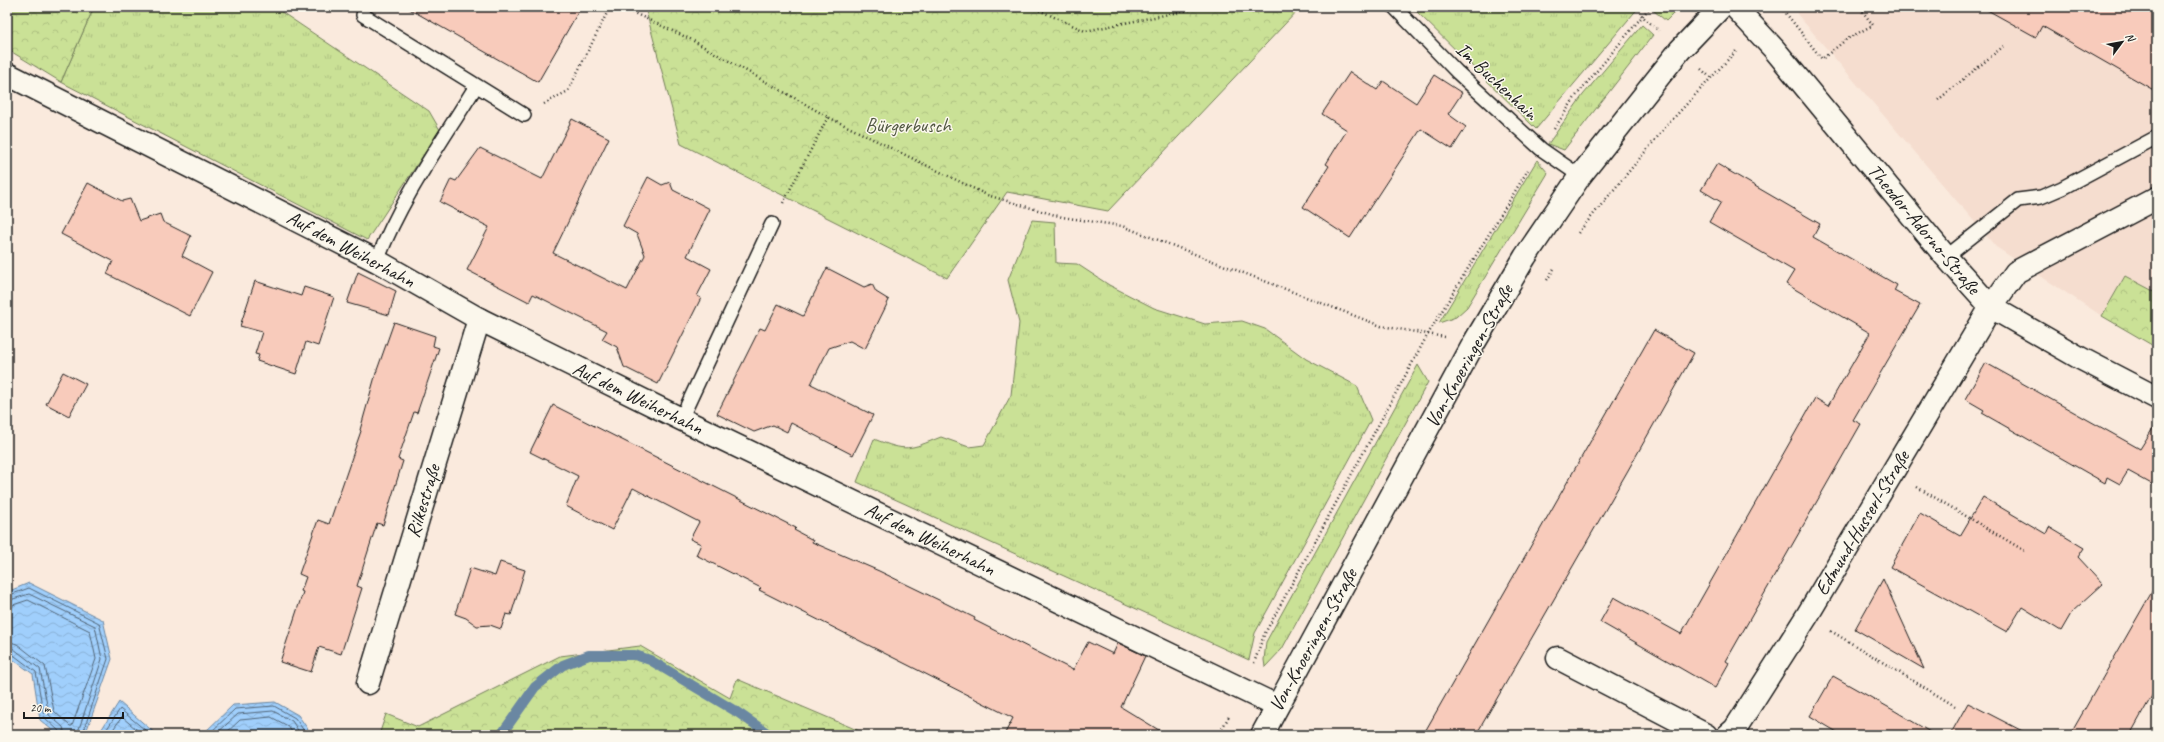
<svg xmlns="http://www.w3.org/2000/svg" width="2164" height="742" viewBox="0 0 2164 742" font-family="Caveat,sans-serif">
<defs>
<pattern id="grass-tufts" width="24" height="20" patternUnits="userSpaceOnUse"><rect width="24" height="20" fill="#cae196"/><path d="M3 7l-1-3M5 7V3M7 7l1-3M15 17l-1-3M17 17v-4M19 17l1-3" fill="none" stroke="#adc081"/></pattern>
<pattern id="forest-crowns" width="20" height="18" patternUnits="userSpaceOnUse"><rect width="20" height="18" fill="#cae196"/><path d="M2 6a3 3 0 1 1 6 0M12 15a3 3 0 1 1 6 0" fill="none" stroke="#adc081"/></pattern>
<pattern id="water-waves" width="16" height="10" patternUnits="userSpaceOnUse"><rect width="16" height="10" fill="#a0cffc"/><path d="M0 5q4-4 8 0t8 0" fill="none" stroke="#89b1d7"/></pattern>
</defs>
<rect width="100%" height="100%" fill="#faeadd"/>
<filter id="ink" filterUnits="userSpaceOnUse"><feTurbulence type="fractalNoise" baseFrequency=".025" numOctaves="2"/><feDisplacementMap in="SourceGraphic" scale="8" xChannelSelector="R" yChannelSelector="G"/><feConvolveMatrix kernelMatrix="1 2 1 2 8 2 1 2 1" color-interpolation-filters="sRGB"/></filter>
<g filter="url(#ink)">
<path fill="#f5ddcf" d="M 1804,7 L 2157,7 L 2157,293 L 2125,276 L 2102,316 L 1996,247 L 1797,14 Z"/>
<g fill="url(#grass-tufts)" stroke="#737e59">
<path d="M 94,7 L 274,7 L 429,111 L 440,130 L 367,240 L 61,82 Z"/>
<path d="M 1412,7 L 1639,7 L 1536,129 Z"/>
<path d="M 1656,7 L 1680,7 L 1666,21 L 1653,10 Z"/>
<path d="M 1642,25 L 1653,35 L 1564,150 L 1548,144 L 1583,95 Z"/>
<path d="M 1537,160 L 1548,173 L 1467,307 L 1456,317 L 1439,323 Z"/>
<path d="M 1032,220 L 1055,222 L 1056,263 L 1077,264 L 1109,285 L 1154,308 L 1205,324 L 1242,321 L 1265,329 L 1306,359 L 1357,386 L 1371,420 L 1255,633 L 1249,660 L 857,482 L 874,439 C 907,452 908,450 941,437 L 969,447 L 984,445 L 1011,395 L 1019,323 L 1008,280 Z"/>
<path d="M 1418,365 L 1428,382 L 1282,649 L 1265,667 L 1264,660 L 1266,642 Z"/>
</g>
<g fill="url(#forest-crowns)" stroke="#737e59">
<path d="M 7,7 L 94,7 L 61,82 L 7,49 Z"/>
<path d="M 645,7 L 1301,7 L 1108,211 L 1007,192 L 947,278 L 681,144 Z"/>
<path d="M 2125,276 L 2157,293 L 2157,348 L 2102,316 Z"/>
<path d="M 640,646 L 730,698 L 737,679 L 869,735 L 379,735 L 386,714 L 418,727 L 560,656 Z"/>
</g>
<g fill="url(#water-waves)" stroke="#6b87a2">
<path d="M 29,583 L 103,620 L 112,659 L 85,735 L 58,735 L 40,720 L 33,674 L 7,655 L 7,592 Z"/>
<path d="M 119,702 L 157,735 L 98,735 Z"/>
<path d="M 275,702 L 298,715 L 312,735 L 202,735 L 233,705 Z"/>
</g>
<g fill="none" stroke-linecap="round" stroke-linejoin="round">
<g stroke="#516476" stroke-width="1">
<path d="M 7,596 L 29,588 L 99,623 L 108,659 L 82,735"/>
<path d="M 7,601 L 29,594 L 95,626 L 102,659 L 77,735"/>
<path d="M 7,607 L 28,600 L 90,631 L 96,659 L 72,726 L 70,726 L 54,711 L 45,666 L 17,644 L 7,641"/>
<path d="M 7,647 L 14,649 L 40,669 L 49,715 L 63,727 L 65,735"/>
<path d="M 7,652 L 11,653 L 36,672 L 44,717 L 59,731 L 60,735"/>
<path d="M 103,735 L 120,709 L 151,735"/>
<path d="M 109,735 L 122,717 L 143,735"/>
<path d="M 208,735 L 235,709 L 274,706 L 295,718 L 307,735"/>
<path d="M 215,735 L 238,714 L 273,711 L 292,721 L 301,735"/>
<path d="M 224,735 L 240,720 L 271,717 L 288,726 L 294,735"/>
</g>
<path stroke="#6b87a2" stroke-width="10" d="M 501,735 L 535,687 L 563,665 L 589,655 L 635,655 L 650,660 L 737,712 L 770,735"/>
</g>
<g fill="#f8cbbb" stroke="#1c1c1c">
<path d="M 406,7 L 581,7 L 538,82 Z"/>
<path d="M 1982,7 L 2157,7 L 2157,92 L 2042,26 L 2036,37 Z"/>
<path d="M 1350,72 L 1377,90 L 1383,81 L 1416,103 L 1434,75 L 1462,93 L 1448,114 L 1466,127 L 1452,149 L 1421,129 L 1350,238 L 1303,207 L 1329,166 L 1326,164 L 1347,130 L 1322,114 Z"/>
<path d="M 572,119 L 609,138 L 553,253 L 627,290 L 645,255 L 637,234 L 623,226 L 648,177 L 662,185 L 670,182 L 673,190 L 710,209 L 687,256 L 711,269 L 697,296 L 701,298 L 658,384 L 624,367 L 617,347 L 602,339 L 607,331 L 533,294 L 529,302 L 467,270 L 489,227 L 440,202 L 451,179 L 456,181 L 480,148 L 542,179 Z"/>
<path d="M 1717,164 L 1820,224 L 1813,237 L 1897,285 L 1894,291 L 1920,305 L 1853,420 L 1861,424 L 1726,661 L 1729,663 L 1715,688 L 1600,622 L 1614,597 L 1681,634 L 1815,398 L 1828,406 L 1870,333 L 1786,284 L 1794,271 L 1709,222 L 1721,202 L 1701,190 Z"/>
<path d="M 88,183 L 122,201 L 130,199 L 139,221 L 160,214 L 163,222 L 191,236 L 182,256 L 212,272 L 190,316 L 107,274 L 113,261 L 61,234 Z"/>
<path d="M 827,268 L 864,287 L 872,284 L 876,292 L 889,300 L 865,349 L 850,341 L 829,348 L 811,384 L 873,415 L 853,455 L 791,423 L 787,432 L 773,425 L 754,432 L 717,414 L 760,328 L 765,330 L 778,304 L 803,316 Z"/>
<path d="M 358,272 L 396,291 L 389,315 L 347,303 Z"/>
<path d="M 255,281 L 301,296 L 304,287 L 334,297 L 318,346 L 306,342 L 296,374 L 257,361 L 259,355 L 255,354 L 262,332 L 240,326 Z"/>
<path d="M 394,322 L 435,336 L 433,346 L 439,348 L 417,413 L 414,412 L 398,459 L 403,461 L 383,525 L 377,523 L 357,586 L 362,588 L 341,654 L 319,647 L 311,672 L 280,662 L 303,592 L 301,591 L 306,577 L 299,574 L 318,520 L 329,524 L 361,431 L 360,430 L 376,373 Z"/>
<path d="M 1654,330 L 1694,353 L 1627,472 L 1476,735 L 1423,735 Z"/>
<path d="M 1986,363 L 2140,449 L 2157,422 L 2157,487 L 2128,471 L 2120,484 L 2107,477 L 2105,483 L 1982,413 L 1984,410 L 1965,399 Z"/>
<path d="M 63,372 L 86,384 L 69,416 L 46,404 Z"/>
<path d="M 553,405 L 796,528 L 794,530 L 813,540 L 812,542 L 879,571 L 945,603 L 975,618 L 974,620 L 1073,670 L 1088,642 L 1113,654 L 1118,643 L 1145,656 L 1121,707 L 1167,735 L 1004,735 L 1013,718 L 759,590 L 761,588 L 696,555 L 701,544 L 690,539 L 699,522 L 633,488 L 612,530 L 566,506 L 578,476 L 530,452 Z"/>
<path d="M 1983,497 L 2046,534 L 2049,527 L 2084,548 L 2078,557 L 2103,584 L 2072,612 L 2061,631 L 2022,607 L 2007,632 L 1890,567 L 1920,513 L 1960,536 Z"/>
<path d="M 500,562 L 525,570 L 511,615 L 506,614 L 501,629 L 490,625 L 477,626 L 466,618 L 455,614 L 470,568 L 495,576 Z"/>
<path d="M 1883,579 L 1924,669 L 1855,629 Z"/>
<path d="M 2157,583 L 2157,687 L 2140,717 L 2130,735 L 2070,735 Z"/>
<path d="M 1833,676 L 1895,711 L 1935,735 L 1842,735 L 1810,716 Z"/>
<path d="M 1968,703 L 2030,735 L 1950,735 Z"/>
</g>
<g fill="none" stroke-linecap="round" stroke-linejoin="round">
<g stroke="#1c1c1c" stroke-width="16">
<g id="service">
<path d="M 1394,7 L 1457,72 L 1541,149 L 1580,176"/>
<path d="M 363,15 L 524,115"/>
<path d="M 1946,257 L 2018,200 L 2041,197 L 2062,188 L 2157,137"/>
<path d="M 377,261 C 401,198 441,143 476,86"/>
<path d="M 681,419 L 772,224"/>
</g>
</g>
<g stroke="#1c1c1c" stroke-width="25">
<g id="minor">
<path d="M 1735,7 L 1774,49 L 1946,257 L 1991,307 L 2080,358 L 2157,398"/>
<path d="M 7,74 L 377,261 L 479,319 L 681,419 L 1277,706"/>
<path d="M 1558,658 L 1706,735"/>
<path d="M 368,683 L 479,319"/>
<path d="M 1728,735 L 1735,729 L 1807,616 L 1991,307 L 2016,272 L 2157,198"/>
</g>
</g>
<g stroke="#1c1c1c" stroke-width="25">
<path id="secondary" d="M 1262,735 L 1474,343 L 1525,257 L 1580,176 L 1680,50 L 1721,7"/>
</g>
<g stroke="#1c1c1c" stroke-width="2.5" stroke-dasharray="1 3" stroke-linecap="butt">
<path d="M 621,7 L 690,39 L 828,117 L 987,195 L 1062,217 L 1122,226 L 1381,326 L 1445,337"/>
<path d="M 1032,7 L 1085,31 L 1204,7"/>
<path d="M 1781,7 L 1822,59 L 1847,39 L 1873,25 L 1859,7"/>
<path d="M 1641,15 L 1659,31"/>
<path d="M 1701,69 L 1710,77"/>
<path d="M 1938,100 L 2005,45"/>
<path d="M 544,104 L 568,91 L 610,7"/>
<path d="M 1554,129 L 1576,96 L 1650,7"/>
<path d="M 783,203 L 828,117"/>
<path d="M 1578,233 L 1669,123 L 1737,50"/>
<path d="M 1547,280 L 1555,267"/>
<path d="M 1917,487 L 2025,551"/>
<path d="M 1831,631 L 1955,706"/>
<path d="M 1254,663 L 1264,635 L 1428,334 L 1528,170"/>
<path d="M 1218,735 L 1230,715"/>
</g>
<use href="#service" stroke="#fbf7ec" stroke-width="13"/>
<use href="#minor" stroke="#fbf7ec" stroke-width="22"/>
<use href="#secondary" stroke="#fbf7ec" stroke-width="22"/>
</g>
</g>
<g text-anchor="middle" dominant-baseline="central" stroke-width="3" stroke-linejoin="round" paint-order="stroke">
<g font-size="20" fill="#1c1c1c" stroke="#fbf7ec">
<text transform="translate(1497 81) rotate(43)">Im Buchenhain</text>
<text transform="translate(1924 229) rotate(50)">Theodor-Adorno-Straße</text>
<text transform="translate(351 249) rotate(28)">Auf dem Weiherhahn</text>
<text transform="translate(1469 356) rotate(-61)">Von-Knoeringen-Straße</text>
<text transform="translate(638 398) rotate(26)">Auf dem Weiherhahn</text>
<text transform="translate(423 501) rotate(-73)">Rilkestraße</text>
<text transform="translate(1862 523) rotate(-59)">Edmund-Husserl-Straße</text>
<text transform="translate(930 539) rotate(26)">Auf dem Weiherhahn</text>
<text transform="translate(1313 640) rotate(-61)">Von-Knoeringen-Straße</text>
</g>
<g font-size="20" fill="#505741" stroke="#fbf7ec">
<text x="908" y="125">Bürgerbusch</text>
</g>
</g>
<rect width="2164" height="742" fill="none" stroke="#fbf7ec" stroke-width="24"/>
<rect x="12" y="12" width="2140" height="718" fill="none" stroke="#1c1c1c" stroke-width="1.5" filter="url(#ink)"/>
<g transform="translate(2122 42) rotate(58)" stroke="#fbf7ec" stroke-width="3" paint-order="stroke">
<path d="M0-3L7 15L0 10L-7 15Z" fill="#1c1c1c"/>
<text y="-6" font-size="11" font-weight="bold" text-anchor="middle" fill="#1c1c1c">N</text>
</g>
<path d="M24 712v6h99v-6" fill="none" stroke="#1c1c1c" stroke-width="2"/>
<text x="30" y="712" font-size="12" fill="#1c1c1c" stroke="#fbf7ec" stroke-width="3" paint-order="stroke">20 m</text>
</svg>
